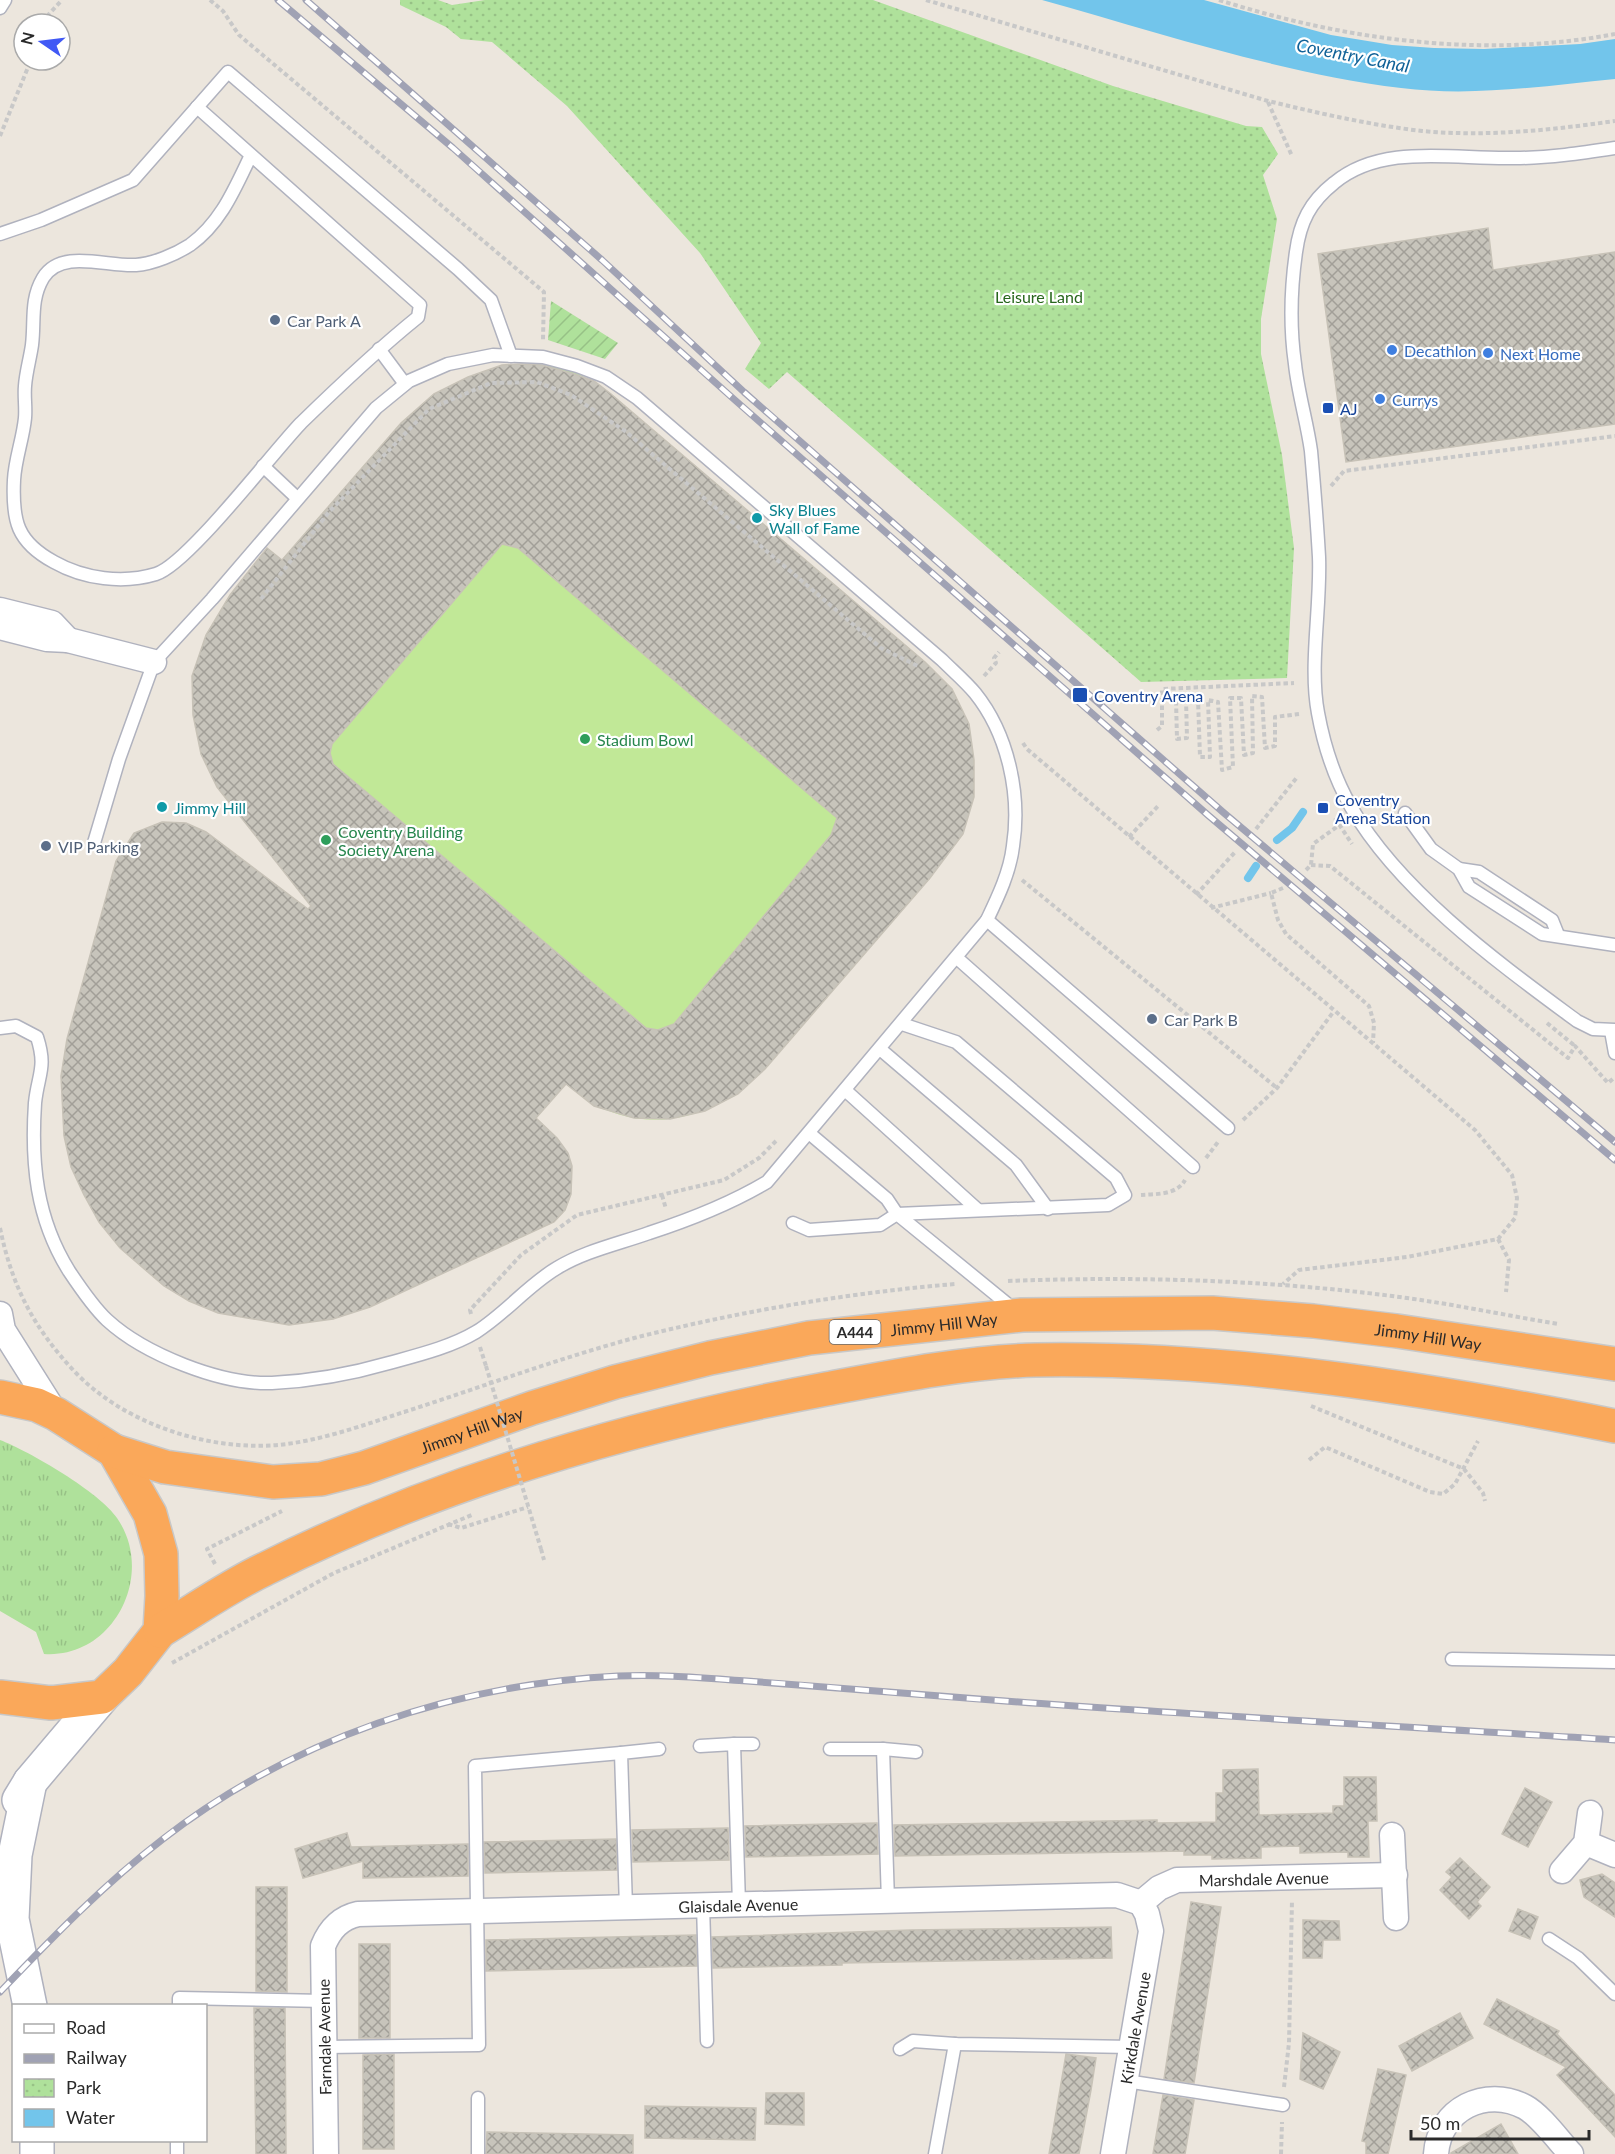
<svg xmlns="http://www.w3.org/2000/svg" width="1615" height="2154" viewBox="0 0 1615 2154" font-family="Lato,sans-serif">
<defs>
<pattern id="grass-tufts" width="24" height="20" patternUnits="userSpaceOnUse" patternTransform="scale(1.5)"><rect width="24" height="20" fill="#afe19b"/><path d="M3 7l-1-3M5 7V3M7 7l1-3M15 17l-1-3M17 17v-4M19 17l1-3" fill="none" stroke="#97c186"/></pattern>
<pattern id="park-dots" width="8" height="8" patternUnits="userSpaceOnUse" patternTransform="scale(1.5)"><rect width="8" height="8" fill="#afe19b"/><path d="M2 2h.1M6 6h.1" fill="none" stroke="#97c186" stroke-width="1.8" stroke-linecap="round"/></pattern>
<pattern id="garden-furrows" width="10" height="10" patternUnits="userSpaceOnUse" patternTransform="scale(1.5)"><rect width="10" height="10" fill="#afe19b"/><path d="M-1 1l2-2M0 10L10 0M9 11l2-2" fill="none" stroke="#97c186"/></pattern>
<pattern id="building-cross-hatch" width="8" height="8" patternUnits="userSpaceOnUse" patternTransform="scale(1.5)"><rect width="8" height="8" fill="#c7c4bb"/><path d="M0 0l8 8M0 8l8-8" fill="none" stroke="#a29f98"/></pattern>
</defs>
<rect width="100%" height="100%" fill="#ece6dd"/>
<path fill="url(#grass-tufts)" d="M 0,1440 C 29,1451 101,1493 117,1518 C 156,1574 114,1659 44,1654 L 36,1632 L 0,1611 Z"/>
<path fill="url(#park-dots)" d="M 400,0 L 438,0 L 452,5 L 485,0 L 873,0 L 1113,86 L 1246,126 L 1262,127 L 1278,154 L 1263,175 L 1277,219 L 1261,319 L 1261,354 L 1282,455 L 1294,548 L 1287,678 L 1141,682 L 787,372 L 769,389 L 745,369 L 761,343 L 700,253 L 567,106 L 492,42 L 461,39 L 446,27 L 400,5 Z"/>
<path fill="url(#garden-furrows)" d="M 551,301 L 618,343 L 605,359 L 548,340 Z"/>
<path fill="#c1e897" d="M 530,364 C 566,366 582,373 611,394 L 925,662 L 952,689 L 969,724 L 974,760 L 974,797 L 930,878 L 765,1069 C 727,1103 688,1126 634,1118 C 621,1116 607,1110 594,1106 L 244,821 L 217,787 L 201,754 L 193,715 L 192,677 L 206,635 L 230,595 L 267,548 L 262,597 L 282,560 L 401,423 L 434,394 L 468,377 L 502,365 Z"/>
<path fill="#72c5eb" d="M 1042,0 L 1204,0 L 1331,35 L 1392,45 L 1434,48 L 1484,49 L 1580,44 L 1615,39 L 1615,79 C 1545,86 1472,97 1401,88 C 1280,73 1160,33 1042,0 Z"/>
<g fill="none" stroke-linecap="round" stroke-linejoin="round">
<g stroke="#72c5eb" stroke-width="8">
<path d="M 1277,840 L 1292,828 L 1303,812"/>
<path d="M 1248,878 L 1256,866"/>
</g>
</g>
<g fill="url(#building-cross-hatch)" stroke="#c7c2b7" stroke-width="1.5" fill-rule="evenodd">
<path d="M 1488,228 L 1493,270 L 1615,252 L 1615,424 L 1346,462 L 1318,254 Z"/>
<path d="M 521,364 L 542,365 L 574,374 L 594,381 L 611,394 L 925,662 L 952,689 L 969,724 L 974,760 L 974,797 L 963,834 L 930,878 L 765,1069 L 738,1094 L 705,1111 L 670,1119 L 634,1118 L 594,1106 L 566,1084 L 536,1118 L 557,1138 L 568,1153 L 572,1166 L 571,1194 L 565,1210 L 554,1222 L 370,1307 L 333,1319 L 289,1325 L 218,1313 L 189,1301 L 164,1286 L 120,1248 L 99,1222 L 84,1195 L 71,1167 L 64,1136 L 61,1076 L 67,1039 L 116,861 L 134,833 L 162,822 L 186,823 L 206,832 L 308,909 L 311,906 L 217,787 L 201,754 L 193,715 L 192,676 L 206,635 L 230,595 L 267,548 L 282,560 L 401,423 L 434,394 L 468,377 L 502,365 ZM 502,544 L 518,548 L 837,818 L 831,835 L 674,1024 L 658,1030 L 646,1028 L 333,764 L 330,753 L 332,744 Z"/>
<path d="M 1258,1769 L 1259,1815 L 1333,1813 L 1333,1806 L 1344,1806 L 1344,1777 L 1376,1777 L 1377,1821 L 1368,1821 L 1369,1857 L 1348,1857 L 1348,1852 L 1300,1853 L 1300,1846 L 1261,1847 L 1261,1858 L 1212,1859 L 1212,1855 L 1184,1855 L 1184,1851 L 895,1856 L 894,1825 L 1157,1820 L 1157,1823 L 1216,1822 L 1216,1793 L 1223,1793 L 1223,1770 Z"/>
<path d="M 1525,1788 L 1552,1802 L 1528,1847 L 1502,1834 Z"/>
<path d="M 877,1823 L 878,1854 L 746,1857 L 745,1826 Z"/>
<path d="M 728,1828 L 729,1860 L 633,1862 L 632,1830 Z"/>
<path d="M 347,1833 L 351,1847 L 468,1844 L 468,1876 L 363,1878 L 363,1861 L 303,1878 L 295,1849 Z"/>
<path d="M 616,1839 L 617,1870 L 485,1873 L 484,1842 Z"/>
<path d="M 1460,1858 L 1490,1887 L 1477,1902 L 1481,1906 L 1469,1919 L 1440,1890 L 1452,1877 L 1446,1872 Z"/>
<path d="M 1602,1874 L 1615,1883 L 1615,1917 L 1584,1897 L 1580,1880 Z"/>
<path d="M 256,1887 L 287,1887 L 287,1992 L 256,1991 Z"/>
<path d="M 1191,1902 L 1221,1907 L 1194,2083 L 1164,2079 Z"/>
<path d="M 1518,1909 L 1538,1917 L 1530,1939 L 1509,1931 Z"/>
<path d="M 1303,1920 L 1339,1921 L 1340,1940 L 1323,1940 L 1322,1958 L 1303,1958 Z"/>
<path d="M 1111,1927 L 1112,1958 L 842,1963 L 842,1965 L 713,1968 L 712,1937 L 911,1930 Z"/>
<path d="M 696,1935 L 697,1966 L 486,1971 L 486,1940 Z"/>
<rect x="359" y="1944" width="31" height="94"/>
<path d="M 1497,1999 L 1559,2031 L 1557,2034 L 1615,2095 L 1615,2137 L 1557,2075 L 1566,2067 L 1484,2024 Z"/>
<path d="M 254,2008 L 285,2008 L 286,2154 L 256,2154 Z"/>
<path d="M 1460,2013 L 1473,2038 L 1412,2071 L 1399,2046 Z"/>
<path d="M 1303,2033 L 1340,2052 L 1323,2089 L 1300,2079 Z"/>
<path d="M 394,2054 L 394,2149 L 363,2149 L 363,2055 Z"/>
<path d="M 1066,2054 L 1096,2058 L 1091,2090 L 1079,2154 L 1049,2154 Z"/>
<path d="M 1378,2069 L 1406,2075 L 1388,2154 L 1366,2154 L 1366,2142 L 1362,2141 Z"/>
<path d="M 766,2093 L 804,2093 L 804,2125 L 765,2124 Z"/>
<path d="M 1163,2095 L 1194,2100 L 1185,2154 L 1153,2154 Z"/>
<path d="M 645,2106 L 756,2108 L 755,2140 L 645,2138 Z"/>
<path d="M 1501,2124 L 1518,2154 L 1451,2154 L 1451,2153 Z"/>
<path d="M 487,2132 L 633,2135 L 633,2154 L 486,2154 Z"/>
</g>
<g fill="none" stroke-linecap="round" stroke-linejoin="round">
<g stroke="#b0b2be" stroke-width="15">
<g id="lane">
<path d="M 0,8 L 5,0"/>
<path d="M 197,107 L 420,305 L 418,317 C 377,350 339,386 301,423 C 273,452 187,565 156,574 C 123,584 84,579 54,562 C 17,542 12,521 14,480 C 15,459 23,439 25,418 C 26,407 24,397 25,386 C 26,372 30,359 32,345 C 35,321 30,300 43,278 C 61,248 107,267 136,265 C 153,264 176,254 190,245 C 221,223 235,188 251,155"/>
<path d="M 1615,148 C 1582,153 1549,158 1515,158 C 1456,160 1383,142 1334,183 C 1310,202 1300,222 1296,252 C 1291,287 1290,329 1295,364 C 1298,393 1307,422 1311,451 C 1314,485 1317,522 1319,557 C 1321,607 1309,666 1318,713 C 1324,746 1335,779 1351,807 C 1400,892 1500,964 1577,1021 L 1593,1029 L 1615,1030"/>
<path d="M 0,234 L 41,220 L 133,180 L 228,72 L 458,269 L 491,300 L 511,356"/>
<path d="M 379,349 L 405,384"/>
<path d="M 263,466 L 297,498"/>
<path d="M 1405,813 L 1431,849 L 1459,869 L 1469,887 L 1542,934 L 1615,945"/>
<path d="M 1459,869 L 1479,872 L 1552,920 L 1558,935"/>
<path d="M 987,920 L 1228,1128"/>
<path d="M 957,958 L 1193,1167"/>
<path d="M 0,1028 L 16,1026 L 37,1037 C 47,1068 38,1074 35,1103 C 31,1163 36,1218 69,1271 C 79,1286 93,1307 107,1320 C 144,1354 221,1385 272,1383 C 312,1381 351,1374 389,1363 C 418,1355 451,1347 476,1332 C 505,1314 528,1285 557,1268 C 585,1251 618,1244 649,1233 C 689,1220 730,1204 767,1182 L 987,920 C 998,897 1010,872 1013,846 C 1021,794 1008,734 975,693 C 965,681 953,671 942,660 L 637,398 L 606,377 L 577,366 L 543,357 L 493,355 L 448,364 L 409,381 L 376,408 L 212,599 L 154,662 L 119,759 L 94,843"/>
<path d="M 1611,1031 L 1615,1053"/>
<path d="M 880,1049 L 1016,1165 L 1048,1209"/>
<path d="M 845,1090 L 978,1210"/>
<path d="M 809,1133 L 887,1199 L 897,1214 L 1016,1311"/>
<path d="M 793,1223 L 809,1230 L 880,1225 L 897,1214 L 1108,1205 L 1125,1195 L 1116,1178 L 956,1042 L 902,1024"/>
<path d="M 1452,1659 L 1615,1662"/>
<path d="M 734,1744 L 753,1744"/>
<path d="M 700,1746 L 734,1744 L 739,1904"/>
<path d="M 830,1749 L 883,1749 L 888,1901"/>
<path d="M 883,1749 L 916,1752"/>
<path d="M 703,1905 L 707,2041"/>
<path d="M 626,1907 L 621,1753 L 659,1749"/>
<path d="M 1549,1939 L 1578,1958 L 1615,1994"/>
<path d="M 179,2006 L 179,1998 L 324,2001"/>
<path d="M 325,2047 L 479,2045 L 475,1766 L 621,1753"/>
<path d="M 900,2049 L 913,2041 L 955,2044 L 1132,2047"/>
<path d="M 1126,2081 L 1283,2105"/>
<path d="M 177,2140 L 177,2154"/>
<path d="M 478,2154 L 478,2098"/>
<path d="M 935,2154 L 955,2044"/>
</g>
</g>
<g stroke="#b0b2be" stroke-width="27">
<g id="street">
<path d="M 0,610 L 52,623 L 68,640"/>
<path d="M 0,627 L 47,639 L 68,640 L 154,662"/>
<path d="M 0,1314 L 3,1330 L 56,1414"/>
<path d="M 1392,1835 L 1396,1918"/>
<path d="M 1586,1843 L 1615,1855"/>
<path d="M 1562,1871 L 1586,1843 L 1590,1813"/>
<path id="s1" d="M 1141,1903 L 1159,1888 L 1177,1880 L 1395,1875"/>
<path id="s2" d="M 326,2154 L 323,1946 C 330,1929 340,1918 358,1914 L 1117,1895 L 1141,1903"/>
<path id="s3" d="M 1113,2154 L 1151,1931 L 1147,1914 L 1141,1903"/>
<path d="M 1436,2154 C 1439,2109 1486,2086 1525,2107 C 1540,2115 1559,2141 1571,2154"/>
</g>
</g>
<g stroke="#b0b2be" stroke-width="36">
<g id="secondary">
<path d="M 30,1782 L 15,1855 L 12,1919 L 30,2006"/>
<path d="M 19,1800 L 30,1782 L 102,1697"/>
<path d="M 37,2154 L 37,2140"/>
</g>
</g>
<g stroke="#c8c8c8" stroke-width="36">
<g id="highway">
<path d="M 0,1397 L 37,1405 L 56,1414 L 114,1451 L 150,1514 L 161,1554 L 162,1596 L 160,1631 L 128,1672 L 102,1697 L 51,1703 L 0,1697"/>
<path id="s4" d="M 114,1451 L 165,1467 L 273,1482 L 321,1479 L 364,1468 L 532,1408 L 615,1382 L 710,1358 L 809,1338 L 1022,1315 L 1212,1313 L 1313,1321 L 1397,1331 L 1615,1364"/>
<path d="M 160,1631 C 195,1610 229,1586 265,1569 C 441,1481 633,1425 826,1389 C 895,1376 966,1362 1036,1360 C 1231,1357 1424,1388 1615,1426"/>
</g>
</g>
<g stroke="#c8c8c8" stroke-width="4" stroke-dasharray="4.5 3" stroke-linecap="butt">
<path d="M 210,0 L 223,11 L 239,35 L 544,292 L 543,340"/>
<path d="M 926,0 L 1268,101 C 1318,113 1370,125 1422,131 C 1486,137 1552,130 1615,121"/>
<path d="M 1219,0 C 1345,40 1483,59 1615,34"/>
<path d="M 45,24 L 49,14 L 62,0"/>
<path d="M 1268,102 L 1292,156"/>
<path d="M 0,136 L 31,60"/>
<path d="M 1331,486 L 1344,471 L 1615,436"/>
<path d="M 261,599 L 329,512 L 429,409 L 491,383 L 537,382 L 571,395 L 625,431 L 881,648 L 920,667"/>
<path d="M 984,676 L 996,663 L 994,658 L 999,652"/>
<path d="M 1162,700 L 1176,700 L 1177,739 L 1187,738 L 1186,699 L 1198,699 L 1200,757 L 1210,757 L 1208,700 L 1218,702 L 1222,770 L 1233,767 L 1230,698 L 1241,698 L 1244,755 L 1253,753 L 1252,696 L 1262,697 L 1265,748 L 1275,746 L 1275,717 L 1299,714"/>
<path d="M 1157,730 L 1162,726 L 1162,689 L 1294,683"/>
<path d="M 1023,743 L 1027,749 L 1475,1130 L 1512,1175 L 1517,1198 L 1515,1218 L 1498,1239 L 1407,1257 L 1299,1270 L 1283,1284"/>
<path d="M 1335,818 L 1352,844"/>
<path d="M 1256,829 L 1298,776"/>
<path d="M 1129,837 L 1158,806"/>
<path d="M 1311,865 L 1330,866 L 1568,1058 L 1575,1046 L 1608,1083 L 1615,1077"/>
<path d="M 1306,870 L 1311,865 L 1313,844 L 1338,826"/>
<path d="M 1022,880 L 1277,1088"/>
<path d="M 1283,888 L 1271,893 L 1278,920 L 1286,934 L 1369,1006 L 1374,1023 L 1373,1043"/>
<path d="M 1196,895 L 1236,851"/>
<path d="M 1211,908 L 1271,893"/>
<path d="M 1547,1023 L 1575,1046"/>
<path d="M 1243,1120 L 1277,1088 L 1334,1011"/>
<path d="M 1206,1158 L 1218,1142"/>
<path d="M 662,1195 L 666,1209"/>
<path d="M 1141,1195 C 1156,1194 1177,1195 1185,1180"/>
<path d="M 0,1228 C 12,1286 33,1327 74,1371 C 123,1423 206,1451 278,1445 C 320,1441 364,1425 404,1412 C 482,1387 559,1358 638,1337 C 742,1311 848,1293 955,1284"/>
<path d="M 1498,1239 L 1509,1260 L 1506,1292"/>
<path d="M 1008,1281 C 1143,1276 1279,1280 1414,1299 C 1462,1306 1510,1316 1558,1324"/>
<path d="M 471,1314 L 470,1310 L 521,1255 L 577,1215 L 724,1180 L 759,1158 L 776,1141"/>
<path d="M 480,1347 L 486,1366"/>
<path d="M 1311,1406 L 1464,1469 L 1483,1493 L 1485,1501"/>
<path d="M 1309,1460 L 1325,1447 L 1430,1492 L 1443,1494 L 1455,1484 L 1478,1441"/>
<path d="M 448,1524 L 461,1528 L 528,1507"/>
<path d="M 541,1549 L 544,1560"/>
<path d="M 215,1564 L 207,1549 L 282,1511"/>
<path d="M 172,1663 L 334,1573 L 474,1514"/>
<path d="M 1284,2087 L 1289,2043 L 1292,1900"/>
<path d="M 1281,2154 L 1282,2122"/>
</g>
<use href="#lane" stroke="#fff" stroke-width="12"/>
<use href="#street" stroke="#fff" stroke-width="24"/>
<use href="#secondary" stroke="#fff" stroke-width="33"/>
<use href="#highway" stroke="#faa85a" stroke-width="33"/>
<g stroke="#a0a2b4" stroke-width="7">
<g id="rail">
<path d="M 278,0 L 453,148 L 736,401 L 1209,816 L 1615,1160"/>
<path d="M 306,0 L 602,260 L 744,392 L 1224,813 L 1615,1142"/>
<path d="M 0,1992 C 52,1938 103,1885 163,1839 C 292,1739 456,1684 618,1676 C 661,1674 704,1678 747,1681 C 833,1687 919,1695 1005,1701 C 1208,1716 1412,1727 1615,1740"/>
</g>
</g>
<use href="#rail" stroke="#fff" stroke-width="4.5" stroke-dasharray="14" stroke-linecap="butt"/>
<path stroke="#c8c8c8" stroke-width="4" stroke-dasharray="4.5 3" stroke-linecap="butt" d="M 486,1366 L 541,1549"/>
</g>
<g fill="#5c6f8a" stroke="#fff" stroke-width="2">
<circle cx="275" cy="320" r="6"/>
<circle cx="46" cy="846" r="6"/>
<circle cx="1152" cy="1019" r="6"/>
</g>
<g fill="#3f7fe0" stroke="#fff" stroke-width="2">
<circle cx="1392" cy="350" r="6"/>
<circle cx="1488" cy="353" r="6"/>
<circle cx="1380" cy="399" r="6"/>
</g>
<g fill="#1a4fb4" stroke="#fff" stroke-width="2">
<rect x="1322" y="402" width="12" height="12" rx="3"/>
<rect x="1072" y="687" width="16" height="16" rx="3"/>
<rect x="1317" y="802" width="12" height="12" rx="3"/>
</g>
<g fill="#0f9aa8" stroke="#fff" stroke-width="2">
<circle cx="757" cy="518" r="6"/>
<circle cx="162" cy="807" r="6"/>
</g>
<g fill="#2e9e5b" stroke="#fff" stroke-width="2">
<circle cx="585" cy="739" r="6"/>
<circle cx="326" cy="840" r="6"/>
</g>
<g text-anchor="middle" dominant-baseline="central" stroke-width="4.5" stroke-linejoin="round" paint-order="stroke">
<rect fill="#fff" stroke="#6a6a6a" stroke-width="1.5" x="829.5" y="1320" width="51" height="24" rx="4.5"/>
<g font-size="15" font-weight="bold" fill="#2a2a2a">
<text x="855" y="1332">A444</text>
</g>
<g font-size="16" fill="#27661c" stroke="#fff">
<text x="1039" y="296">Leisure Land</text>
</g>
<g font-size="16" fill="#4e5e75" stroke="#fff" text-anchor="start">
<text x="287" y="320">Car Park A</text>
<text x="58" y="846">VIP Parking</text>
<text x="1164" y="1019">Car Park B</text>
</g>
<g font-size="16" fill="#366cbe" stroke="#fff" text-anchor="start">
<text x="1404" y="350">Decathlon</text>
<text x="1500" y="353">Next Home</text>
<text x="1392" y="399">Currys</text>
</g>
<g font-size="16" fill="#164399" stroke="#fff" text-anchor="start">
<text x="1340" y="408">AJ</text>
<text x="1094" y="695">Coventry Arena</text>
<text x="1335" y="799">Coventry<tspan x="1335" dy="18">Arena Station</tspan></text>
</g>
<g font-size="16" fill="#0d838f" stroke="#fff" text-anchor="start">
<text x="769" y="509">Sky Blues<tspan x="769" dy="18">Wall of Fame</tspan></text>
<text x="174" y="807">Jimmy Hill</text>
</g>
<g font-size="16" fill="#27864d" stroke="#fff" text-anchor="start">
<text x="597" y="739">Stadium Bowl</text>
<text x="338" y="831">Coventry Building<tspan x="338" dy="18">Society Arena</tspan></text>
</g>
<g font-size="16" fill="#2a2a2a" stroke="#fff">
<text stroke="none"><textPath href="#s4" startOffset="855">Jimmy Hill Way</textPath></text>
<text stroke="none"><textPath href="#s4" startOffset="1341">Jimmy Hill Way</textPath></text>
<text stroke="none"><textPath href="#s4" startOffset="369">Jimmy Hill Way</textPath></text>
<text stroke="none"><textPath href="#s1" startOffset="130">Marshdale Avenue</textPath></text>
<text stroke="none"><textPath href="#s2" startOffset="638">Glaisdale Avenue</textPath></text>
<text stroke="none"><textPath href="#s3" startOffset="128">Kirkdale Avenue</textPath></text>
<text transform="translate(324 2037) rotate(-91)">Farndale Avenue</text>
</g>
<g font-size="18" font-style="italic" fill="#116298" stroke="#fff">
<text transform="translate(1353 55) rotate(11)">Coventry Canal</text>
</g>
</g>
<rect x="12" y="2004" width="195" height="138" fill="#ffffff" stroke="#aaaaaa" stroke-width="1.5"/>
<rect x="24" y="2024" width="30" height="9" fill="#ffffff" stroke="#aaaaaa" stroke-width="1.5"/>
<text x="66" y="2034" font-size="18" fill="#2a2a2a">Road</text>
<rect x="24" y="2054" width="30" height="9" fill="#a0a2b4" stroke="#aaaaaa" stroke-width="1.5"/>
<text x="66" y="2064" font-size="18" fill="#2a2a2a">Railway</text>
<rect x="24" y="2079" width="30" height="18" fill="url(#park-dots)" stroke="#aaaaaa" stroke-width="1.5"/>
<text x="66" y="2094" font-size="18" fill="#2a2a2a">Park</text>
<rect x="24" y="2109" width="30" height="18" fill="#72c5eb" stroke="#aaaaaa" stroke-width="1.5"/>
<text x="66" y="2124" font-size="18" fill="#2a2a2a">Water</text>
<g transform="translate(42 42) rotate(284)"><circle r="28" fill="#ffffff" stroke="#aaaaaa" stroke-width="1.5"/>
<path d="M0-4.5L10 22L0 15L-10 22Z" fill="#4159f5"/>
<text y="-9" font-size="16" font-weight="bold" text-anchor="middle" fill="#2a2a2a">N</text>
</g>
<path d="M1411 2130v9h178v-9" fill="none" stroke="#2a2a2a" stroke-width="3"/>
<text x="1420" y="2130" font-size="18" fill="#2a2a2a" stroke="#ffffff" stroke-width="4.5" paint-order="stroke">50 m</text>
</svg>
